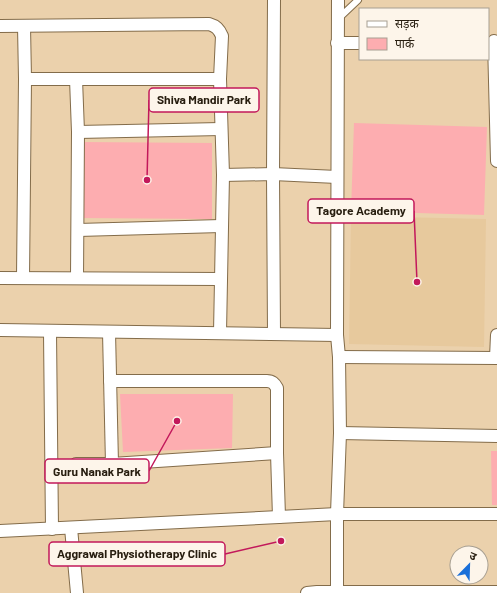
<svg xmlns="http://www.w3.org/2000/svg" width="497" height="593" viewBox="0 0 497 593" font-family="Barlow,'Noto Sans Devanagari',sans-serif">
<rect width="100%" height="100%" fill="#ebd1ac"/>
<path fill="#e7c99d" d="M 351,216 L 486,219 L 484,347 L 349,344 Z"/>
<g fill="#fdadb0">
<path d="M 354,123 L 487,127 L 484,215 L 351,211 Z"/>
<path d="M 81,142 L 212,143 L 212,219 L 81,218 Z"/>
<path d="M 120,394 L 233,394 L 232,448 L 123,452 Z"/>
<path d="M 491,451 L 497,451 L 497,505 L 492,505 Z"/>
</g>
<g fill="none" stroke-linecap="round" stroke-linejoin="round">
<g stroke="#836c4a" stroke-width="8">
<path id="lane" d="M 339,18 L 358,0"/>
</g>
<g stroke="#836c4a" stroke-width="14">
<g id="street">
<path d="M 0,26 L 209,24 C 216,26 219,29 222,36 L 220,79 L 223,175 L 220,333"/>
<path d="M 494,41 L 497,161"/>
<path d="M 337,43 L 360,43"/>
<path d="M 25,79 L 220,79"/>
<path d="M 76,79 L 78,132 L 77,278"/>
<path d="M 78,132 L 221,129"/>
<path d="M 223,175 L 273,174 L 337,177"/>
<path d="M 78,230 L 221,226"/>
<path d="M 0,278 L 221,279"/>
<path d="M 23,278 L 25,79 L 24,26"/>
<path d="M 0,330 L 337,335"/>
<path d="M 50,332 L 52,529"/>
<path d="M 109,332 L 112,464"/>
<path d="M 274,333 L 273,174 L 274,0"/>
<path d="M 339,357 L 497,358"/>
<path d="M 496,358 L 497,335"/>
<path d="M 110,381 L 267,381 C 272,381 274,383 277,388 L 277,453 L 279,517"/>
<path d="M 340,433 L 497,436"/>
<path d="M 76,464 L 112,464 L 277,453"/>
<path d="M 71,528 L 77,593"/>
<path d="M 0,531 L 279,517 L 337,514 L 497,514"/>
<path d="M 307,593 L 317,592 L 497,592"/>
<path d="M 337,593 L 337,514 L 340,433 L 339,357 L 337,335 L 338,0"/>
</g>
</g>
<use href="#lane" stroke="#fff" stroke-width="6"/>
<use href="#street" stroke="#fff" stroke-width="12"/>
</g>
<path fill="none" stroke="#c2185b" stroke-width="1.5" d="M147 180L149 100M417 282L414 211M177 421L149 471M281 541L225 554"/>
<g fill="#c2185b" stroke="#fdf5ea" stroke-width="1.5">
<circle cx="147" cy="180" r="4"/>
<circle cx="417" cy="282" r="4"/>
<circle cx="177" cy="421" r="4"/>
<circle cx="281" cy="541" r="4"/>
</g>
<g fill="#fdf5ea" stroke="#c2185b" stroke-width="1.5">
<rect x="149" y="88" width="110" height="24" rx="4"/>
<rect x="308" y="199" width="106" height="24" rx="4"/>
<rect x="45" y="459" width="104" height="24" rx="4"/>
<rect x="49" y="542" width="176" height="24" rx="4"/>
</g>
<g font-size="12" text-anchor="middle" font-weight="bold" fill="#271d0f">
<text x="204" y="104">Shiva Mandir Park</text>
<text x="361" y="215">Tagore Academy</text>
<text x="97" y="476">Guru Nanak Park</text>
<text x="137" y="558">Aggrawal Physiotherapy Clinic</text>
</g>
<rect x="359" y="8" width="130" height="52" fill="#fdf5ea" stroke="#a79f92"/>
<rect x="367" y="21" width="20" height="6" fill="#ffffff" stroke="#a79f92"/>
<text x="395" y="28" font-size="12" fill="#271d0f">सड़क</text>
<rect x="367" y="38" width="20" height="12" fill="#fdadb0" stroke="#a79f92"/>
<text x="395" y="48" font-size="12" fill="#271d0f">पार्क</text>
<g transform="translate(469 565) rotate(23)"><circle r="19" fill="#fdf5ea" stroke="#a79f92"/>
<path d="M0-3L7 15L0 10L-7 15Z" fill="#196fd9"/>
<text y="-6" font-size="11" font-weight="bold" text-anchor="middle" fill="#271d0f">उ</text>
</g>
</svg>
